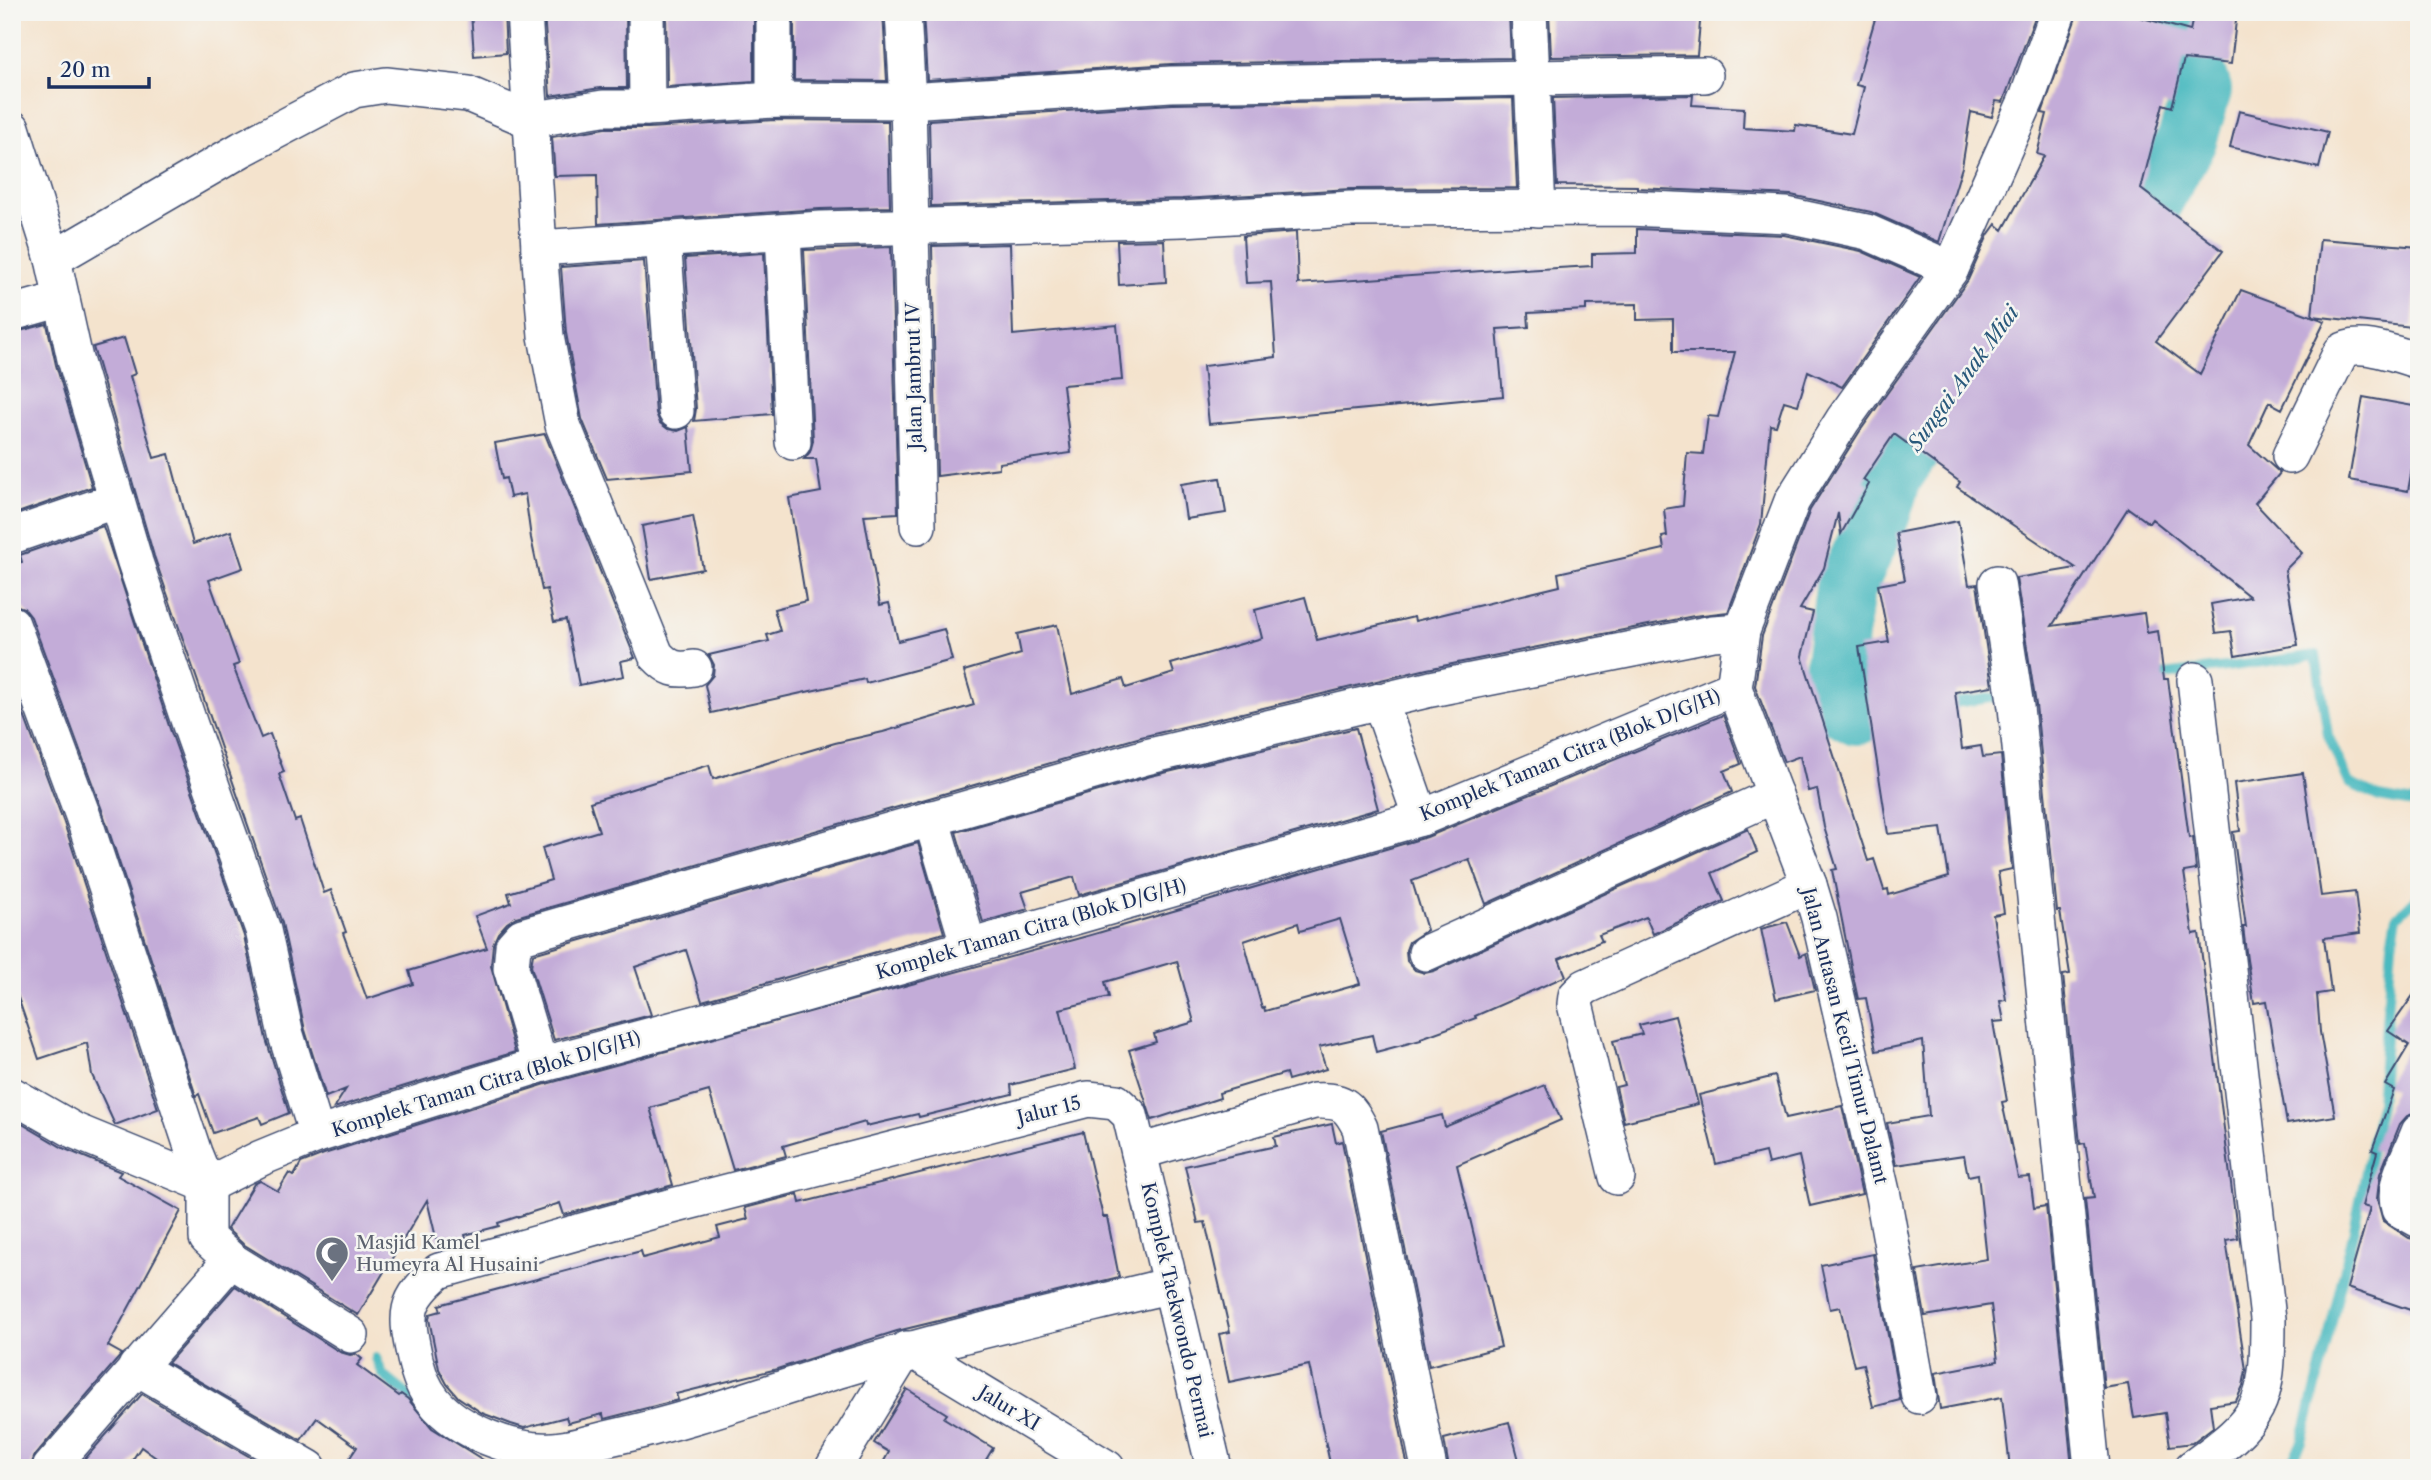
<svg xmlns="http://www.w3.org/2000/svg" width="2431" height="1480" viewBox="0 0 2431 1480" font-family="'Libre Caslon Text',serif">
<rect width="100%" height="100%" fill="#f6f6f2"/>
<filter id="ink" filterUnits="userSpaceOnUse"><feTurbulence type="fractalNoise" baseFrequency=".0143" numOctaves="2"/><feDisplacementMap in="SourceGraphic" scale="14" xChannelSelector="R" yChannelSelector="G"/><feConvolveMatrix kernelMatrix="1 2 1 2 8 2 1 2 1" color-interpolation-filters="sRGB"/></filter>
<filter id="wash" filterUnits="userSpaceOnUse"><feTurbulence type="fractalNoise" baseFrequency=".00686" numOctaves="4" result="noise"/><feDisplacementMap in="SourceGraphic" scale="28" xChannelSelector="R" yChannelSelector="G"/><feGaussianBlur stdDeviation="1.57" result="paint"/><feColorMatrix in="noise" values="0 0 0 0 0 0 0 0 0 0 0 0 0 0 0 0 0 1.4 0 .05"/><feComposite in="paint" operator="in"/></filter>
<g filter="url(#wash)">
<rect width="100%" height="100%" fill="#f4e3cd"/>
<g fill="none" stroke-linecap="round" stroke-linejoin="round">
<g stroke="#4bbac0" stroke-width="10">
<path d="M 2150,677 L 2316,655 L 2328,735 L 2349,783 L 2379,797 L 2419,804"/>
<path d="M 1946,704 L 2045,691"/>
<path d="M 1857,715 L 1882,712"/>
<path d="M 376,1358 L 383,1375 L 419,1404"/>
<path d="M 2288,1468 L 2302,1442 L 2320,1371 L 2352,1238 L 2380,1105 L 2392,944 L 2397,917 L 2419,896"/>
</g>
<g stroke="#4bbac0" stroke-width="60">
<path d="M 2088,246 L 2153,201 L 2187,140 L 2202,90 L 2186,39 L 2189,12"/>
<path d="M 1857,715 L 1841,706 L 1835,663 L 1845,590 L 1881,513 L 1892,477 L 1959,378"/>
</g>
</g>
<g id="blocks">
<g fill="#c3acd8" fill-rule="evenodd">
<path d="M 471,12 L 504,12 L 506,53 L 474,56 Z"/>
<path d="M 544,12 L 626,12 L 627,88 L 600,88 L 550,96 Z"/>
<path d="M 666,12 L 754,12 L 754,81 L 667,87 Z"/>
<path d="M 794,12 L 883,12 L 887,81 L 794,80 Z"/>
<path d="M 923,12 L 1509,12 L 1511,58 L 1171,64 L 927,80 Z"/>
<path d="M 1549,12 L 1701,12 L 1697,55 L 1551,57 Z"/>
<path d="M 1877,12 L 2037,12 L 2003,102 L 1996,101 L 1992,117 L 1971,112 L 1962,167 L 1939,242 L 1871,212 L 1791,195 L 1637,188 L 1637,186 L 1557,185 L 1553,98 L 1693,95 L 1692,105 L 1744,108 L 1743,128 L 1795,131 L 1796,125 L 1852,134 L 1864,87 L 1856,85 Z"/>
<path d="M 2078,12 L 2121,12 L 2190,31 L 2194,12 L 2237,12 L 2231,64 L 2184,59 L 2172,107 L 2163,104 L 2141,189 L 2223,251 L 2156,341 L 2200,374 L 2241,290 L 2325,321 L 2282,409 L 2269,402 L 2249,445 L 2280,473 L 2255,503 L 2302,553 L 2285,570 L 2298,645 L 2235,656 L 2231,631 L 2216,633 L 2211,604 L 2250,597 L 2152,519 L 2149,523 L 2128,508 L 2052,626 L 2144,613 L 2147,633 L 2158,631 L 2164,679 L 2168,679 L 2189,838 L 2193,837 L 2196,870 L 2184,872 L 2193,934 L 2199,933 L 2238,1238 L 2226,1240 L 2246,1370 L 2243,1386 L 2236,1401 L 2210,1405 L 2213,1427 L 2192,1443 L 2170,1446 L 2165,1413 L 2134,1418 L 2128,1384 L 2104,1388 L 2085,1199 L 2094,1198 L 2085,1143 L 2080,1144 L 2063,975 L 2070,974 L 2060,911 L 2057,911 L 2036,705 L 2016,578 L 2076,568 L 1957,487 L 1960,482 L 1894,434 L 1863,480 L 1869,484 L 1841,534 L 1838,513 L 1824,568 L 1800,609 L 1813,612 L 1802,656 L 1868,861 L 1874,859 L 1884,890 L 1888,889 L 1889,895 L 1949,877 L 1941,828 L 1888,834 L 1859,647 L 1889,642 L 1878,585 L 1905,580 L 1896,533 L 1958,521 L 1969,585 L 1977,584 L 1992,686 L 1955,692 L 1962,749 L 1981,746 L 1983,757 L 2001,755 L 2012,869 L 1998,872 L 2004,913 L 1993,915 L 2006,1000 L 2000,1001 L 2004,1021 L 1993,1022 L 2007,1101 L 2002,1102 L 2018,1178 L 2030,1177 L 2034,1208 L 2046,1206 L 2072,1468 L 2010,1468 L 2002,1397 L 1940,1409 L 1935,1373 L 1998,1361 L 1991,1305 L 1925,1316 L 1917,1271 L 1987,1259 L 1978,1174 L 1968,1176 L 1964,1155 L 1896,1165 L 1887,1123 L 1929,1116 L 1923,1041 L 1876,1051 L 1866,998 L 1858,999 L 1852,971 L 1832,870 L 1837,869 L 1824,827 L 1817,789 L 1808,791 L 1800,756 L 1784,762 L 1755,686 L 1762,636 L 1810,510 L 1860,431 L 1968,280 L 1988,235 L 1996,224 L 2003,230 L 2044,156 L 2037,154 L 2047,114 L 2042,113 Z"/>
<path d="M 1513,98 L 1517,188 L 1350,189 L 1182,199 L 931,206 L 929,120 L 1172,104 Z"/>
<path d="M 2239,111 L 2328,132 L 2319,168 L 2230,147 Z"/>
<path d="M 775,120 L 888,121 L 890,207 L 820,209 L 598,224 L 597,175 L 555,176 L 552,137 L 605,128 L 648,128 Z"/>
<path d="M 1637,229 L 1784,235 L 1861,251 L 1920,277 L 1842,387 L 1808,371 L 1798,405 L 1784,401 L 1776,426 L 1770,425 L 1761,524 L 1728,612 L 1694,616 L 1427,669 L 1141,737 L 516,917 L 507,923 L 498,933 L 493,944 L 491,966 L 515,1052 L 334,1108 L 346,1089 L 326,1097 L 305,1030 L 282,923 L 154,556 L 93,347 L 124,338 L 135,374 L 130,376 L 154,458 L 169,454 L 193,544 L 231,531 L 243,568 L 209,580 L 239,664 L 233,666 L 261,738 L 270,734 L 284,772 L 279,774 L 295,821 L 300,819 L 324,893 L 331,890 L 346,932 L 343,933 L 367,999 L 413,984 L 409,971 L 487,948 L 475,916 L 511,903 L 508,893 L 551,880 L 542,848 L 599,831 L 590,802 L 709,765 L 713,779 L 835,743 L 883,732 L 974,705 L 964,671 L 1021,654 L 1017,634 L 1057,625 L 1072,694 L 1123,679 L 1126,688 L 1174,673 L 1171,664 L 1262,638 L 1255,610 L 1305,597 L 1317,640 L 1414,617 L 1415,621 L 1560,586 L 1558,573 L 1664,549 L 1662,537 L 1667,536 L 1664,509 L 1683,506 L 1687,453 L 1703,454 L 1708,416 L 1718,417 L 1735,352 L 1673,352 L 1673,319 L 1637,320 L 1637,304 L 1586,305 L 1586,310 L 1528,313 L 1529,327 L 1497,329 L 1503,396 L 1209,424 L 1203,366 L 1276,357 L 1271,282 L 1246,283 L 1243,236 L 1296,232 L 1298,284 L 1524,268 L 1524,270 L 1592,266 L 1592,254 L 1637,253 Z"/>
<path d="M 2320,239 L 2419,247 L 2412,327 L 2312,316 Z"/>
<path d="M 1164,240 L 1166,282 L 1119,285 L 1117,241 Z"/>
<path d="M 1010,244 L 1013,335 L 1117,325 L 1122,380 L 1063,385 L 1071,453 L 999,463 L 999,468 L 937,476 L 932,246 Z"/>
<path d="M 891,247 L 898,513 L 864,515 L 880,605 L 889,603 L 898,641 L 944,629 L 952,660 L 866,683 L 865,679 L 711,713 L 705,685 L 713,675 L 714,665 L 709,655 L 769,641 L 767,635 L 780,631 L 774,609 L 806,601 L 789,498 L 821,492 L 816,459 L 804,459 L 810,452 L 813,441 L 804,250 Z"/>
<path d="M 764,253 L 772,414 L 694,421 L 696,409 L 685,258 Z"/>
<path d="M 644,261 L 656,413 L 660,423 L 668,429 L 678,431 L 688,427 L 692,471 L 607,479 L 582,419 L 566,333 L 561,267 Z"/>
<path d="M 47,324 L 56,365 L 92,487 L 12,515 L 12,333 Z"/>
<path d="M 2363,397 L 2419,407 L 2419,430 L 2408,491 L 2349,480 Z"/>
<path d="M 545,434 L 635,658 L 621,661 L 624,676 L 579,685 L 566,620 L 554,622 L 547,589 L 542,590 L 531,538 L 525,494 L 510,497 L 506,478 L 502,479 L 495,443 Z"/>
<path d="M 1220,478 L 1226,513 L 1186,519 L 1181,484 Z"/>
<path d="M 693,516 L 703,569 L 651,579 L 642,526 Z"/>
<path d="M 103,526 L 171,732 L 244,936 L 266,1039 L 289,1113 L 262,1124 L 259,1117 L 213,1133 L 199,1094 L 196,1096 L 102,810 L 31,617 L 24,608 L 12,604 L 12,564 L 22,562 L 20,555 Z"/>
<path d="M 12,683 L 64,823 L 158,1109 L 115,1125 L 92,1075 L 87,1043 L 39,1059 L 12,980 Z"/>
<path d="M 1723,715 L 1741,764 L 1724,771 L 1732,792 L 1486,904 L 1469,859 L 1412,881 L 1427,930 L 1409,942 L 1406,950 L 1407,961 L 1415,970 L 1425,973 L 1434,971 L 1748,829 L 1757,852 L 1712,873 L 1724,901 L 1653,934 L 1646,917 L 1599,935 L 1602,941 L 1559,959 L 1566,976 L 1475,1016 L 1476,1018 L 1421,1038 L 1421,1040 L 1376,1052 L 1372,1035 L 1319,1047 L 1326,1069 L 1288,1080 L 1286,1073 L 1219,1093 L 1220,1098 L 1152,1120 L 1129,1050 L 1156,1042 L 1154,1034 L 1194,1022 L 1177,961 L 1105,982 L 1109,997 L 1060,1009 L 1075,1069 L 1011,1085 L 1012,1094 L 919,1117 L 918,1114 L 866,1126 L 865,1122 L 783,1146 L 786,1156 L 733,1170 L 709,1091 L 650,1108 L 673,1185 L 564,1215 L 560,1203 L 498,1223 L 499,1226 L 465,1235 L 467,1242 L 439,1250 L 427,1200 L 358,1315 L 243,1244 L 227,1229 L 254,1184 L 260,1181 L 278,1191 L 289,1173 L 294,1176 L 301,1163 L 324,1154 L 546,1084 L 1091,935 L 1427,837 ZM 1340,919 L 1360,984 L 1265,1011 L 1264,1007 L 1262,1008 L 1244,941 L 1298,923 L 1300,931 Z"/>
<path d="M 1356,728 L 1378,809 L 1079,895 L 1074,877 L 1022,892 L 1028,909 L 983,922 L 956,832 L 1151,776 Z"/>
<path d="M 2303,773 L 2321,896 L 2355,892 L 2360,933 L 2324,938 L 2331,992 L 2317,994 L 2320,1032 L 2335,1116 L 2287,1124 L 2266,1001 L 2254,1003 L 2247,960 L 2243,927 L 2246,927 L 2233,832 L 2240,831 L 2234,783 Z"/>
<path d="M 918,843 L 944,933 L 702,1001 L 686,950 L 635,967 L 651,1015 L 554,1040 L 531,966 L 533,954 Z"/>
<path d="M 1787,922 L 1800,956 L 1806,953 L 1815,990 L 1776,999 L 1761,929 Z"/>
<path d="M 2419,987 L 2419,1112 L 2407,1116 L 2400,1124 L 2380,1174 L 2377,1199 L 2383,1221 L 2409,1238 L 2419,1240 L 2419,1313 L 2347,1288 L 2370,1208 L 2362,1206 L 2377,1152 L 2372,1150 L 2394,1090 L 2385,1085 L 2409,1045 L 2388,1031 Z"/>
<path d="M 1675,1016 L 1698,1104 L 1624,1122 L 1616,1087 L 1624,1085 L 1613,1041 L 1642,1034 L 1639,1025 Z"/>
<path d="M 1775,1076 L 1786,1118 L 1842,1106 L 1862,1194 L 1810,1206 L 1799,1156 L 1768,1164 L 1765,1152 L 1716,1164 L 1699,1095 Z"/>
<path d="M 1545,1085 L 1561,1120 L 1457,1165 L 1501,1347 L 1429,1366 L 1381,1131 L 1442,1115 L 1445,1127 Z"/>
<path d="M 12,1118 L 65,1149 L 121,1172 L 118,1176 L 181,1211 L 108,1346 L 122,1354 L 35,1455 L 30,1468 L 12,1468 Z"/>
<path d="M 1332,1124 L 1336,1143 L 1342,1141 L 1408,1468 L 1331,1468 L 1309,1365 L 1229,1382 L 1219,1334 L 1230,1332 L 1205,1222 L 1198,1223 L 1185,1166 L 1276,1146 L 1274,1137 Z"/>
<path d="M 1083,1132 L 1103,1217 L 1107,1217 L 1119,1277 L 897,1331 L 777,1369 L 676,1394 L 678,1400 L 604,1419 L 603,1414 L 568,1423 L 566,1417 L 524,1428 L 511,1424 L 482,1413 L 458,1397 L 447,1384 L 439,1369 L 429,1319 L 430,1314 L 441,1311 L 439,1305 L 641,1251 L 643,1258 L 720,1237 L 717,1227 L 748,1219 L 745,1208 L 798,1194 L 800,1203 Z"/>
<path d="M 1873,1254 L 1900,1400 L 1873,1407 L 1863,1364 L 1854,1366 L 1840,1307 L 1830,1309 L 1821,1265 Z"/>
<path d="M 235,1286 L 340,1352 L 350,1355 L 356,1354 L 362,1359 L 357,1365 L 399,1396 L 401,1394 L 408,1399 L 432,1428 L 496,1468 L 343,1468 L 357,1447 L 317,1418 L 301,1440 L 168,1363 Z"/>
<path d="M 907,1389 L 947,1414 L 944,1418 L 993,1448 L 981,1468 L 880,1468 L 889,1452 L 874,1443 Z"/>
<path d="M 142,1394 L 269,1468 L 170,1468 L 141,1447 L 127,1468 L 77,1468 Z"/>
<path d="M 1509,1422 L 1521,1468 L 1449,1468 L 1444,1439 Z"/>
</g>
</g>
</g>
<g filter="url(#ink)">
<use href="#blocks" fill-opacity="0" stroke="#3c4a6f" stroke-width="2"/>
<g fill="none" stroke-linecap="round" stroke-linejoin="round">
<g stroke="#3c4a6f" stroke-width="38">
<g id="street">
<path d="M 524,12 L 539,248 L 821,229 L 1183,219 L 1350,209 L 1628,208 L 1787,215 L 1867,232 L 1951,269"/>
<path d="M 646,12 L 647,108"/>
<path d="M 903,12 L 908,101 L 918,526"/>
<path d="M 1529,12 L 1538,209"/>
<path d="M 774,100 L 774,12"/>
<path d="M 12,128 L 53,259 L 75,359 L 135,562 L 190,725 L 263,930 L 286,1035 L 317,1135"/>
<path d="M 783,232 L 793,442"/>
<path d="M 663,239 L 676,411"/>
<path d="M 539,248 L 546,336 L 563,425 L 656,655 C 669,669 676,671 694,668"/>
<path d="M 53,259 L 242,149 L 354,90 L 386,85 L 468,94 L 529,120 L 603,108 L 647,108 L 774,100 L 908,101 L 1171,84 L 1705,75"/>
<path d="M 12,313 L 62,299"/>
<path d="M 2290,456 L 2341,352 C 2358,339 2398,355 2419,361"/>
<path d="M 12,536 L 117,500"/>
<path d="M 1997,583 L 2016,707 L 2092,1468"/>
<path d="M 12,624 L 83,816 L 194,1153 L 207,1185 L 207,1238 L 231,1260 L 351,1335"/>
<path d="M 1380,701 L 1421,818"/>
<path d="M 931,818 L 969,947"/>
<path d="M 1426,953 L 1775,795"/>
<path d="M 540,1065 L 511,968 L 513,946 L 522,936 L 1146,757 L 1431,689 L 1713,633 L 1742,631"/>
<path d="M 12,1095 L 75,1131 L 207,1185 L 261,1158 L 317,1135 L 540,1065 L 794,997 L 1421,818 L 1734,688"/>
<path d="M 2419,1132 C 2410,1156 2391,1185 2399,1209 L 2419,1220"/>
<path d="M 1139,1152 L 1314,1101 C 1342,1100 1348,1104 1360,1128 L 1429,1468"/>
<path d="M 1617,1177 L 1575,1004 L 1576,996 L 1585,987 L 1809,885"/>
<path d="M 1171,1285 C 1061,1312 951,1336 843,1369 C 766,1393 689,1421 610,1438 C 592,1442 572,1449 553,1450 C 516,1453 458,1431 434,1401 C 423,1388 419,1375 415,1359 C 405,1313 404,1301 439,1271 L 653,1211 L 1088,1099 L 1116,1102 L 1130,1115 L 1214,1468"/>
<path d="M 910,1349 L 1107,1468"/>
<path d="M 136,1367 L 309,1468"/>
<path d="M 1919,1396 L 1883,1196 L 1819,918 L 1809,885 L 1734,688 L 1742,631 L 1792,501 L 1843,420 L 1951,269 L 2028,96 L 2058,12"/>
<path d="M 50,1468 L 231,1260"/>
<path d="M 833,1468 L 906,1349"/>
<path d="M 2192,1468 C 2262,1418 2268,1406 2268,1319 L 2195,680"/>
</g>
</g>
<use href="#street" stroke="#fff" stroke-width="35"/>
</g>
</g>
<defs>
<g id="mosque-pin" transform="scale(1.75)"><path d="M0 17L-7.5 6A9.5 9.5 0 1 1 7.5 6Z" fill="#6b7280" stroke="#f6f6f2"/><path d="M3.5-4.9A6 6 0 1 0 3.5 4.9A5 5 0 1 1 3.5-4.9Z" fill="#fff"/></g>
</defs>
<g fill-rule="evenodd">
<use href="#mosque-pin" x="332" y="1253"/>
</g>
<g text-anchor="middle" dominant-baseline="central" stroke-width="5" stroke-linejoin="round" paint-order="stroke">
<g font-size="19" fill="#1b2f5e" stroke="#f6f6f2">
<text transform="translate(914 376) rotate(-91)">Jalan Jambrut IV</text>
<text transform="translate(1570 755) rotate(-22)">Komplek Taman Citra (Blok D/G/H)</text>
<text transform="translate(1031 929) rotate(-16)">Komplek Taman Citra (Blok D/G/H)</text>
<text transform="translate(1845 1036) rotate(76)">Jalan Antasan Kecil Timur Dalamt</text>
<text transform="translate(486 1084) rotate(-17)">Komplek Taman Citra (Blok D/G/H)</text>
<text transform="translate(1049 1110) rotate(-14)">Jalur 15</text>
<text transform="translate(1177 1310) rotate(77)">Komplek Taekwondo Permai</text>
<text transform="translate(1009 1408) rotate(31)">Jalur XI</text>
</g>
<g font-size="19" fill="#5b616d" stroke="#f6f6f2" text-anchor="start">
<text x="356" y="1242">Masjid Kamel<tspan x="356" dy="22">Humeyra Al Husaini</tspan></text>
</g>
<g font-size="21" font-style="italic" fill="#29597b" stroke="#f6f6f2">
<text transform="translate(1963 378) rotate(-54)">Sungai Anak Miai</text>
</g>
</g>
<rect width="2431" height="1480" fill="none" stroke="#f6f6f2" stroke-width="42"/>
<path d="M49 77v10h100v-10" fill="none" stroke="#1b2f5e" stroke-width="3.5"/>
<text x="60" y="77" font-size="21" fill="#1b2f5e" stroke="#f6f6f2" stroke-width="5" paint-order="stroke">20 m</text>
</svg>
